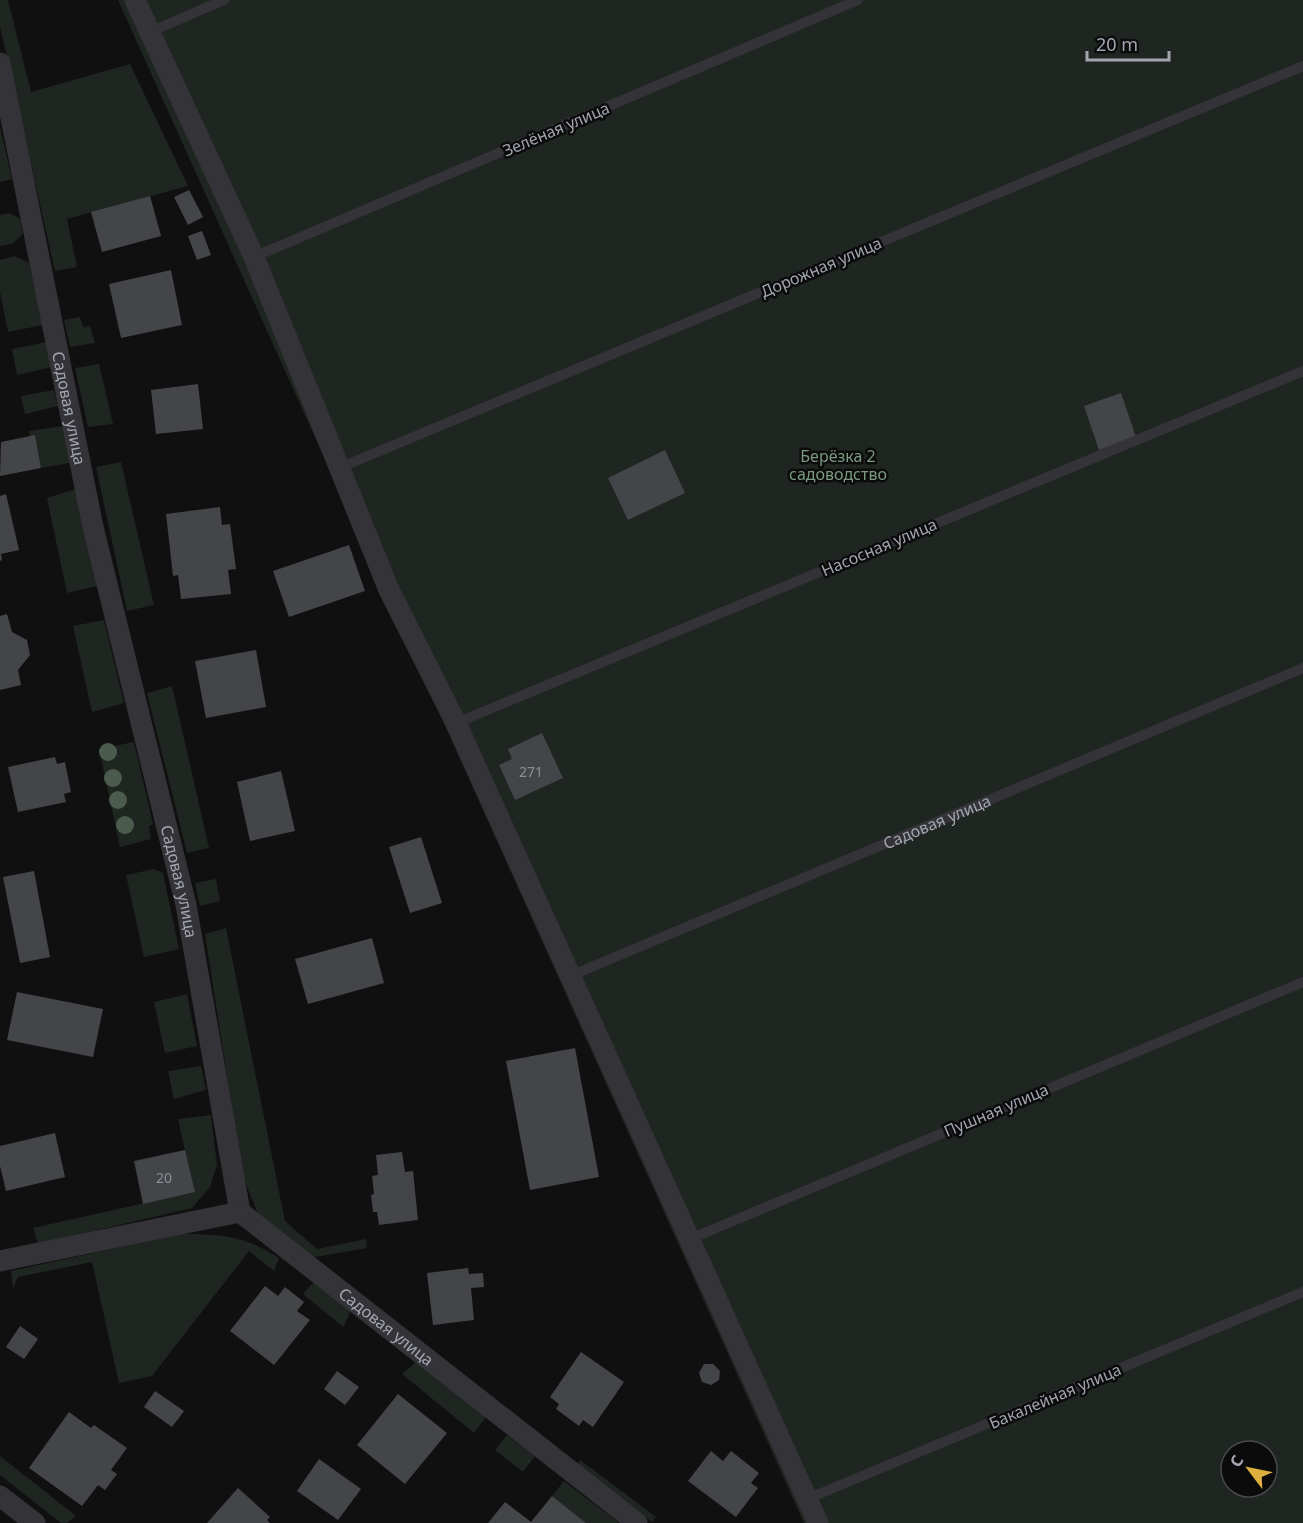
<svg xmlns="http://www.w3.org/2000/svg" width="1303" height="1523" viewBox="0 0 1303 1523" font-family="'Noto Sans',sans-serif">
<rect width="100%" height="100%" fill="#101011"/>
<g fill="#1f2520" fill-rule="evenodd">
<path d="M 0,0 L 8,0 L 31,92 L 130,64 L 188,186 L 67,219 L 77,267 L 55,271 L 0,26 Z"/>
<path d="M 118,0 L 1303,0 L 1303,1523 L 804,1523 ZM 1231,1451 L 1267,1451 L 1267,1487 L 1231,1487 Z"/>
<path d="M 0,127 L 12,179 L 0,182 Z"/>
<path d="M 10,213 L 20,219 L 23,234 L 12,244 L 0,246 L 0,215 Z"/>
<path d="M 15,256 L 29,263 L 43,325 L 8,332 L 0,292 L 0,260 Z"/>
<path d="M 80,317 L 83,327 L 90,326 L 95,343 L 70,347 L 64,320 Z"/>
<path d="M 46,342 L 52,367 L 17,375 L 12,349 Z"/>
<path d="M 99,364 L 113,424 L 88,427 L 75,368 Z"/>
<path d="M 54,390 L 58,406 L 25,414 L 21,396 Z"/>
<path d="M 63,426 L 70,463 L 41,468 L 35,436 L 30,436 L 29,431 Z"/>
<path d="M 121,462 L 154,605 L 127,611 L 96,467 Z"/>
<path d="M 76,489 L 97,586 L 67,593 L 47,498 Z"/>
<path d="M 104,620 L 124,703 L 92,712 L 73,626 Z"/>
<path d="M 172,686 L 209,848 L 187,853 L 147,693 Z"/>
<path d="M 134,742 L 153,824 L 149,826 L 151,839 L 120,847 L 99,749 Z"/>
<path d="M 154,869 L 163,873 L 179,949 L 144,957 L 126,875 Z"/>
<path d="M 216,879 L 220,901 L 200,906 L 195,883 Z"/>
<path d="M 226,928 L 285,1221 L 317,1249 L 366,1239 L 367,1248 L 315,1257 L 303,1252 L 258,1214 L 245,1182 L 240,1160 L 205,934 Z"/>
<path d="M 187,994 L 197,1046 L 165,1053 L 154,1002 Z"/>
<path d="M 201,1066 L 206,1090 L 174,1099 L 168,1071 Z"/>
<path d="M 211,1115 L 217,1165 L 210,1187 L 192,1208 L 38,1244 L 33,1228 L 194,1192 L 178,1119 Z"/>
<path d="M 180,1234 C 220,1234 244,1235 279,1258 L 274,1271 L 249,1251 L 152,1376 L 119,1383 L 92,1262 L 18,1277 L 13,1288 L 11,1271 Z"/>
<path d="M 315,1281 L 351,1311 L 343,1327 L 303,1294 Z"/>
<path d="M 416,1362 L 486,1417 L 474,1433 L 402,1374 Z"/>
<path d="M 507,1435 L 535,1456 L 523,1472 L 495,1450 Z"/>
<path d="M 0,1456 L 76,1516 L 67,1523 L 61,1523 L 0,1475 Z"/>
<path d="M 580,1460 L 656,1517 L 652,1522 L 576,1466 Z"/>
<path d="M 564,1481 L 619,1523 L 586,1523 L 552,1496 Z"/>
</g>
<g fill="#444549">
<path d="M 189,190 L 203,217 L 188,225 L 174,197 Z"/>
<path d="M 150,196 L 161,236 L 102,252 L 91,212 Z"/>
<path d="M 202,231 L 211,255 L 197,260 L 188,236 Z"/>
<path d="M 171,270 L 182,325 L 121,338 L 109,284 Z"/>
<path d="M 198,384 L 203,429 L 156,434 L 151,390 Z"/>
<path d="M 1121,393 L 1136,437 L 1099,450 L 1084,406 Z"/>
<path d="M 35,435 L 41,468 L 0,476 L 1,442 Z"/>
<path d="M 665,450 L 685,493 L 628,520 L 608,478 Z"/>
<path d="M 6,494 L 19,550 L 1,554 L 2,560 L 0,561 L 0,496 Z"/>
<path d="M 220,507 L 222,525 L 230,524 L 236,569 L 228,570 L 231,594 L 181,599 L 178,575 L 173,576 L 166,514 Z"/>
<path d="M 349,545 L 365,591 L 289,617 L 273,571 Z"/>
<path d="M 7,614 L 12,632 L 27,640 L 30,655 L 18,670 L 21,685 L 0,690 L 0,616 Z"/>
<path d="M 256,650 L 266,707 L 206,718 L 195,661 Z"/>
<path d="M 542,733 L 563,778 L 515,800 L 499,765 L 512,759 L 508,749 Z"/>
<path d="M 55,757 L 57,764 L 65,762 L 71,792 L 64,794 L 66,802 L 18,812 L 8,767 Z"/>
<path d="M 281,771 L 295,831 L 250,841 L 237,782 Z"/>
<path d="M 421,837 L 442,903 L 410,913 L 389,847 Z"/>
<path d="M 34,871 L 50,957 L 20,963 L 3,877 Z"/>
<path d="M 372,938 L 384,983 L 308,1004 L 295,959 Z"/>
<path d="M 17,992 L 103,1009 L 93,1057 L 7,1040 Z"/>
<path d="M 575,1048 L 599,1177 L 530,1190 L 506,1061 Z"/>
<path d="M 55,1133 L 65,1177 L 6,1191 L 0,1166 L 0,1146 Z"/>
<path d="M 185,1150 L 195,1192 L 143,1204 L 134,1161 Z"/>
<path d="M 402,1152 L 405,1172 L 413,1171 L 418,1220 L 379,1225 L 377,1212 L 373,1212 L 371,1195 L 374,1194 L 372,1176 L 378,1175 L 376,1155 Z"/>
<path d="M 468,1268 L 469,1274 L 483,1273 L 484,1287 L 471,1288 L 474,1320 L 433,1325 L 427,1273 Z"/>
<path d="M 265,1286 L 278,1296 L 285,1287 L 304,1302 L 297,1311 L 310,1320 L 274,1365 L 230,1331 Z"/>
<path d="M 20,1326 L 38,1339 L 24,1359 L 6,1347 Z"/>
<path d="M 581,1352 L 624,1382 L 593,1427 L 583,1420 L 579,1426 L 556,1409 L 559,1404 L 550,1397 Z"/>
<path d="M 704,1364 L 713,1364 L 720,1371 L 719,1380 L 711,1385 L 702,1382 L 699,1373 Z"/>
<path d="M 337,1371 L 359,1387 L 345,1405 L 324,1389 Z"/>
<path d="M 155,1391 L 184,1411 L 172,1427 L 144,1407 Z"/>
<path d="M 398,1394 L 447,1433 L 405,1484 L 357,1445 Z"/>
<path d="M 69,1412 L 91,1428 L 94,1425 L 127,1448 L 111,1470 L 117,1474 L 105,1490 L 98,1485 L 82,1506 L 29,1468 Z"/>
<path d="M 711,1451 L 723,1461 L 731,1451 L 759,1473 L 751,1483 L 758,1488 L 736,1517 L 688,1481 Z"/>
<path d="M 319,1459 L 361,1489 L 338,1520 L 297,1491 Z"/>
<path d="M 238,1488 L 270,1517 L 267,1520 L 270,1523 L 207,1523 Z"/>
<path d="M 552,1496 L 586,1523 L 488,1523 L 505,1502 L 531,1522 Z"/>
</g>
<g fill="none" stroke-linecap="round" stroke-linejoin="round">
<g stroke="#343438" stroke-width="10">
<path d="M 150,32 L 224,0"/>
<path d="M 254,257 L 858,0"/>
<path d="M 339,468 L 1303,66"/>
<path d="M 456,723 L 1303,371"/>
<path id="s1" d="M 570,976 L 1303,668"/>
<path d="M 690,1239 L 1303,982"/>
<path d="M 807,1499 L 1303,1292"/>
</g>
<g stroke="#343438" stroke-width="21">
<path d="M 135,0 L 254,257 L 389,590 L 456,723 L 818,1523"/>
<path id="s2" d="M 0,63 L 93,527 L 186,905 L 240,1212 L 637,1523"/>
<path d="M 0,1261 L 240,1212"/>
<path d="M 0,1496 L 35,1523"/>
</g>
</g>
<g fill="#4b5c4e">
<circle cx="108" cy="752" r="9"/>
<circle cx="113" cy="778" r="9"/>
<circle cx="118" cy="800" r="9"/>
<circle cx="125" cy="825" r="9"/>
</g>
<g text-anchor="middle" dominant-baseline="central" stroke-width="5" stroke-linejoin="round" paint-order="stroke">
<g font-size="14" fill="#8b8e97">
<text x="531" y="771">271</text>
<text x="164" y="1177">20</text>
</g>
<g font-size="16" fill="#a3a6b1" stroke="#0b0b0c">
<text transform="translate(556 129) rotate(-23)">Зелёная улица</text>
<text transform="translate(821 267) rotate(-23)">Дорожная улица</text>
<text stroke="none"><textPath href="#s2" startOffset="352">Садовая улица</textPath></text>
<text transform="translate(879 547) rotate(-23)">Насосная улица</text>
<text stroke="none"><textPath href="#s1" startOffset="398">Садовая улица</textPath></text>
<text stroke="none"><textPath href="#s2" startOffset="838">Садовая улица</textPath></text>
<text transform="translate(996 1110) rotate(-23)">Пушная улица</text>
<text stroke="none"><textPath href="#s2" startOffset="1360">Садовая улица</textPath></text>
<text transform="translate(1055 1396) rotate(-23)">Бакалейная улица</text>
</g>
<g font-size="16" fill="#7c9a7f" stroke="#0b0b0c">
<text x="838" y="456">Берёзка 2<tspan x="838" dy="18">садоводство</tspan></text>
</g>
</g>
<g transform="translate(1249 1469) rotate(302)"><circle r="28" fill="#0b0b0c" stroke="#48494e" stroke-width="1.5"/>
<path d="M0-4.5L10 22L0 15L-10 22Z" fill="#ddaf3d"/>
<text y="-9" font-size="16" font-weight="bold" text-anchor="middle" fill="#a3a6b1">С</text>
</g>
<path d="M1087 51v9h82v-9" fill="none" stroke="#a3a6b1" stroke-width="3"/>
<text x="1096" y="51" font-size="18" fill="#a3a6b1" stroke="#0b0b0c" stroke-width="4.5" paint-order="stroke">20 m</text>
</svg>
